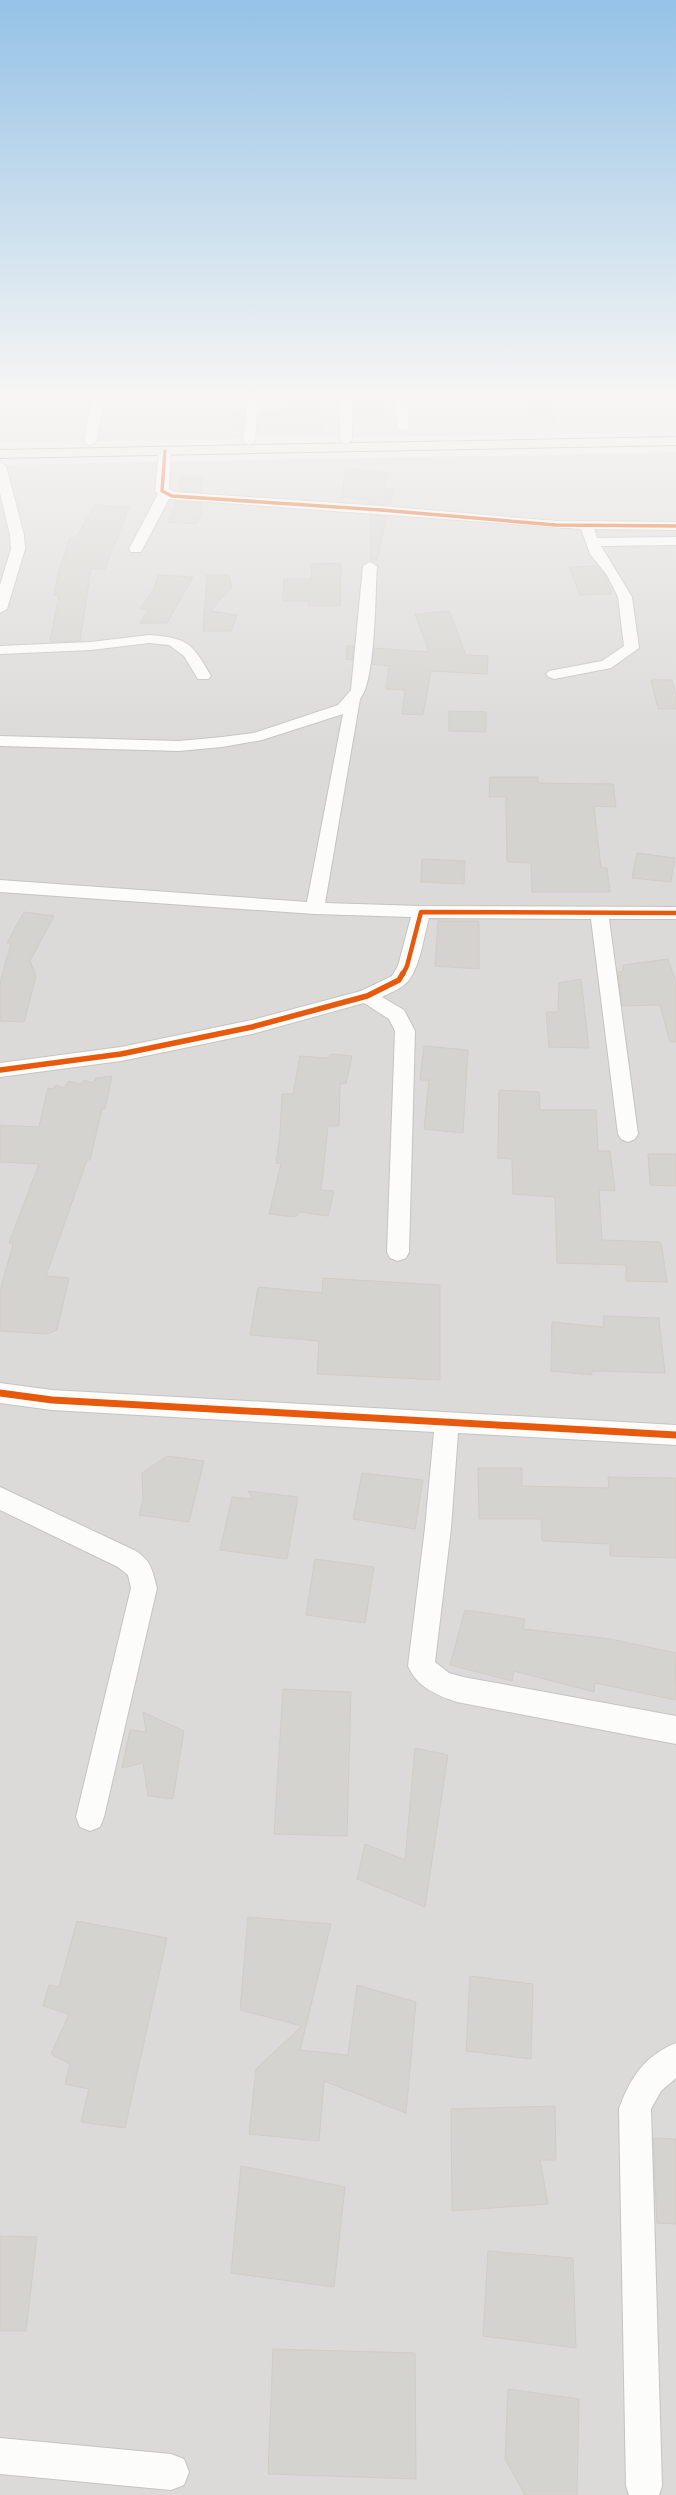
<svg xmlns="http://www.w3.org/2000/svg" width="676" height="2495" viewBox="0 0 676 2495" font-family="'Open Sans',sans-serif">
<rect width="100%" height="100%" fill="#edebe6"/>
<g fill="#dcdad8">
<path d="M 0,399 L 676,399 L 676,432 L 0,443 Z"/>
<path d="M 676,452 L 676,2495 L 0,2495 L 0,465 Z"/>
</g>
<g fill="#d5d3cf" stroke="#d0ccc7">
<path d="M 287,399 L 315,399 L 316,410 L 320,410 L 322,431 L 257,431 L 259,412 L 288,410 Z"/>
<path d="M 354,399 L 385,399 L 384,424 L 354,424 Z"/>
<path d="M 530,405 L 552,405 L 557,423 L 534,423 Z"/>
<path d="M 245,413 L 243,431 L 234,431 L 233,414 Z"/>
<path d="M 346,468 L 389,473 L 382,488 L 394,489 L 390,505 L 369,504 L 369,500 L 342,497 Z"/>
<path d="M 180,478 L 202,478 L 202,492 L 180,491 Z"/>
<path d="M 177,501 L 202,503 L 202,512 L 197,524 L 168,522 Z"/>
<path d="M 96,505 L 129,507 L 105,569 L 91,569 L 80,641 L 50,642 L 59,595 L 54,595 L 59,570 L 70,538 L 75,538 Z"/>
<path d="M 370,515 L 387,516 L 377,560 L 371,559 Z"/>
<path d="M 341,563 L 340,606 L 308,606 L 309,601 L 283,601 L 284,579 L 311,579 L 312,564 Z"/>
<path d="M 597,566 L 604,574 L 612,594 L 580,595 L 569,567 Z"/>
<path d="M 158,575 L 193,577 L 167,623 L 140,623 L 149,609 L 140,609 L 154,588 Z"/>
<path d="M 207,575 L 229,575 L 232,587 L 210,611 L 237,615 L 231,631 L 203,631 Z"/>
<path d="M 449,611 L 466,655 L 488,656 L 487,674 L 431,671 L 423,715 L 402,714 L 405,690 L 386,689 L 389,666 L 372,664 L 374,648 L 429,652 L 415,614 Z"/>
<path d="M 347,646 L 354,646 L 352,660 L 346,659 Z"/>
<path d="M 651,680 L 672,680 L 676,695 L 676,709 L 658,709 Z"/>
<path d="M 449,711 L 486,712 L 486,732 L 449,731 Z"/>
<path d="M 490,777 L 538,777 L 538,783 L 613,784 L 616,807 L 594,806 L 601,867 L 607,868 L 610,892 L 532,892 L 531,863 L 507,862 L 506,797 L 489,797 Z"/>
<path d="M 637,853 L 675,858 L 671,882 L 632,878 Z"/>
<path d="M 422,859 L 465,861 L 464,884 L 421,882 Z"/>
<path d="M 24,912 L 54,916 L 30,961 L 36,976 L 24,1022 L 0,1021 L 0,983 L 11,943 L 7,943 Z"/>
<path d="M 438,921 L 479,921 L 479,969 L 435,966 Z"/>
<path d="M 668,959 L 676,983 L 676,1042 L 670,1042 L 660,1005 L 622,1006 L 618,972 L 623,971 L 623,965 Z"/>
<path d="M 581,979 L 589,1048 L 549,1047 L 546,1012 L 558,1012 L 559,983 Z"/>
<path d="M 424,1046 L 468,1050 L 463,1133 L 424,1129 L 429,1080 L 420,1080 Z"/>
<path d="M 331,1054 L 352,1056 L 346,1083 L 340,1084 L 339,1126 L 328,1126 L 321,1190 L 334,1191 L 328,1216 L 300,1212 L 295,1217 L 269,1214 L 281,1164 L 276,1163 L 280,1135 L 282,1094 L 293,1094 L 300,1056 L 327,1058 Z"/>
<path d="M 112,1076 L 105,1109 L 102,1109 L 90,1160 L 87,1160 L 46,1276 L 69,1278 L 57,1330 L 47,1334 L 0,1331 L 0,1291 L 13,1244 L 9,1243 L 39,1164 L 0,1162 L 0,1125 L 39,1127 L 48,1088 L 53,1089 L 56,1085 L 64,1088 L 69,1081 L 81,1084 L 84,1080 L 93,1083 L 96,1078 Z"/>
<path d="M 499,1090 L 539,1092 L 540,1110 L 596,1110 L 598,1151 L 610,1151 L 615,1191 L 599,1190 L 602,1240 L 661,1242 L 667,1282 L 626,1281 L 626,1265 L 557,1263 L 555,1197 L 513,1194 L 512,1159 L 498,1158 Z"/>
<path d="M 648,1154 L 676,1154 L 676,1186 L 650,1185 Z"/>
<path d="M 323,1278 L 440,1285 L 440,1380 L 317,1374 L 319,1341 L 250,1335 L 258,1287 L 322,1293 Z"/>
<path d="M 603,1316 L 659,1318 L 665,1373 L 592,1371 L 592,1375 L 551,1371 L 552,1322 L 604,1327 Z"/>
<path d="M 167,1456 L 204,1461 L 189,1522 L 139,1515 L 143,1500 L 142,1473 Z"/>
<path d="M 478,1468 L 522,1468 L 522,1486 L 609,1488 L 608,1477 L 676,1478 L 676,1558 L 610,1556 L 610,1544 L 542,1541 L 541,1519 L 479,1519 Z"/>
<path d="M 362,1473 L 423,1480 L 415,1529 L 353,1519 Z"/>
<path d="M 248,1491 L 298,1497 L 287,1559 L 220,1550 L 232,1497 L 253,1499 Z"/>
<path d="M 315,1559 L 374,1567 L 365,1623 L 306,1615 Z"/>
<path d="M 465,1610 L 525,1619 L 523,1629 L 611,1639 L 676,1653 L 675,1700 L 595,1683 L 594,1692 L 514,1671 L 512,1681 L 450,1665 Z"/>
<path d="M 283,1689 L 351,1692 L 347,1836 L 274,1834 Z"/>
<path d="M 143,1712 L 184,1731 L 173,1799 L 148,1796 L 143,1763 L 122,1768 L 130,1730 L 146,1732 Z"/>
<path d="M 415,1748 L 448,1755 L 425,1907 L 357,1879 L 365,1844 L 405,1860 Z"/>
<path d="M 248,1917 L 331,1924 L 300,2050 L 348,2055 L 357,1985 L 416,2002 L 406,2113 L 324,2081 L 319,2141 L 249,2134 L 256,2069 L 302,2026 L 240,2010 Z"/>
<path d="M 77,1921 L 167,1938 L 125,2128 L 81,2122 L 89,2089 L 65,2084 L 70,2064 L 51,2054 L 69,2014 L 43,2006 L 49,1985 L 59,1987 Z"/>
<path d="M 470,1976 L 533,1984 L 531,2059 L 466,2051 Z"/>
<path d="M 555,2106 L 556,2160 L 540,2160 L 548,2204 L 452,2211 L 451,2109 Z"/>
<path d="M 653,2138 L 676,2139 L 676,2224 L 657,2223 Z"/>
<path d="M 241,2166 L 345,2187 L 334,2287 L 231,2273 Z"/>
<path d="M 0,2236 L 37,2237 L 26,2331 L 0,2331 Z"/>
<path d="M 488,2251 L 573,2258 L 576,2348 L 483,2336 Z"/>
<path d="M 273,2349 L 415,2353 L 416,2479 L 268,2474 Z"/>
<path d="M 508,2389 L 579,2399 L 577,2495 L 525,2495 L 505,2459 Z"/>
</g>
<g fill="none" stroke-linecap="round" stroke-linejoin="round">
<g stroke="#c5c4c2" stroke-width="2">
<g id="minor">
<path d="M 92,399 L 104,399 L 96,442 L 90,446 L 84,442 Z"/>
<path d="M 248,399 L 256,399 L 258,402 L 255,441 L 249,445 L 243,441 Z"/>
<path d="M 340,399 L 352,399 L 352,440 L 346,444 L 340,440 Z"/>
<path d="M 395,399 L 407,399 L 409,427 L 407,430 L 399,430 L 397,427 Z"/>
<path d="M 165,447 L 171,451 L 169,489 L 175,492 L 381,506 L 556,521 L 676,522 L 676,530 L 594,529 L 597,538 L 676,537 L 676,545 L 601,546 L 632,597 L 639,648 L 611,668 L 554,679 L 549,677 L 546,674 L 549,671 L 602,661 L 624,646 L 618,597 L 607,575 L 590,554 L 581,529 L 169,499 L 141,552 L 131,552 L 129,549 L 158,494 L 155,491 L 159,451 Z"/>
<path d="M 0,462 L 6,466 L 24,535 L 25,549 L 7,609 L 0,613 L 0,585 L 11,549 L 10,535 L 0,493 Z"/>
<path d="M 370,562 L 377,566 C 375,593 376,681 360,699 L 325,903 L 421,906 L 676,907 L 676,919 L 609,919 L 638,1134 L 635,1139 L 628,1142 L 621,1139 L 618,1134 L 591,919 L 429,918 C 424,935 419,975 404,985 C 398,990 389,993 382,997 L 404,1010 L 415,1031 L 409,1252 L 406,1258 L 398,1261 L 390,1258 L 387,1252 L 395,1031 L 389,1019 L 364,1003 L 252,1034 L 121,1061 L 0,1077 L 0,1063 L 121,1047 L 252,1020 L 361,991 L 392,976 L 398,966 L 411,917 L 315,914 L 0,892 L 0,880 L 307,902 L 343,714 L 262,740 L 222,747 L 179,751 L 0,746 L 0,736 L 179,741 L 222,737 L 254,733 L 338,705 L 351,690 L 363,566 Z"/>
<path d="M 149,635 C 188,638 192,643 211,676 L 208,679 L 198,679 L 184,656 L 169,645 L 149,643 L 91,650 L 0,654 L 0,646 L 91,642 Z"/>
<path d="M 0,1383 L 52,1390 L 676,1425 L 676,1445 L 458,1433 L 451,1528 L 435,1662 L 449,1673 L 463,1677 L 676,1716 L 676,1744 L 457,1702 C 436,1695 417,1687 408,1666 L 425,1528 L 434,1432 L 52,1410 L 0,1403 Z"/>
<path d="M 0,1487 L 136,1551 C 152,1562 152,1570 157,1588 L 104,1817 L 100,1827 L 90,1831 L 80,1827 L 76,1817 L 131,1588 L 128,1575 L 118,1567 L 0,1510 Z"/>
<path d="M 676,2043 L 676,2078 L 661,2091 L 651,2109 L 662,2486 L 659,2495 L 629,2495 L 626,2486 L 619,2109 C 630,2078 644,2056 676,2043 Z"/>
<path d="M 0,2438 L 171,2454 L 184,2459 L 189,2472 L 184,2485 L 171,2490 L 0,2474 Z"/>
</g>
</g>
<g stroke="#a39a82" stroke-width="2">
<path id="major" d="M 676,437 L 676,445 L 0,458 L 0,450 Z"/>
</g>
<use href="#minor" fill="#fcfcfb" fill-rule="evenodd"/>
<use href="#major" fill="#f1ece3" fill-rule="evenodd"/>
<g stroke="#fff" stroke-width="5">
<path id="cycleway-far3" d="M 165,451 L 162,491 L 172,496 L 381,510 L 556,525 L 676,526"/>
</g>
<g stroke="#fff" stroke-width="6">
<path id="cycleway-far2" d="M 403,974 L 407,966 L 421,912 L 676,913"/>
</g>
<g stroke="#fff" stroke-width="8">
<path id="cycleway-far1" d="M 0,1070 L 121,1054 L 252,1027 L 367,996 L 399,980 L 403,973"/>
</g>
<g stroke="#fff" stroke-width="10">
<path id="cycleway" d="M 0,1393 L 52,1400 L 676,1435"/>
</g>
<use href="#cycleway-far3" stroke="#e8590c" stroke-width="3.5"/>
<use href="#cycleway-far2" stroke="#e8590c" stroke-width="4.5"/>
<use href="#cycleway-far1" stroke="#e8590c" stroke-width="5.5"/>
<use href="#cycleway" stroke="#e8590c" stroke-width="7"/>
</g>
<linearGradient id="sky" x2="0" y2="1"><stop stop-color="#95c2e6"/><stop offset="0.53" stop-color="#f7f6f4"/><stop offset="1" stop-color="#f7f6f4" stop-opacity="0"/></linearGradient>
<rect width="676" height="748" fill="url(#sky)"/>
</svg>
